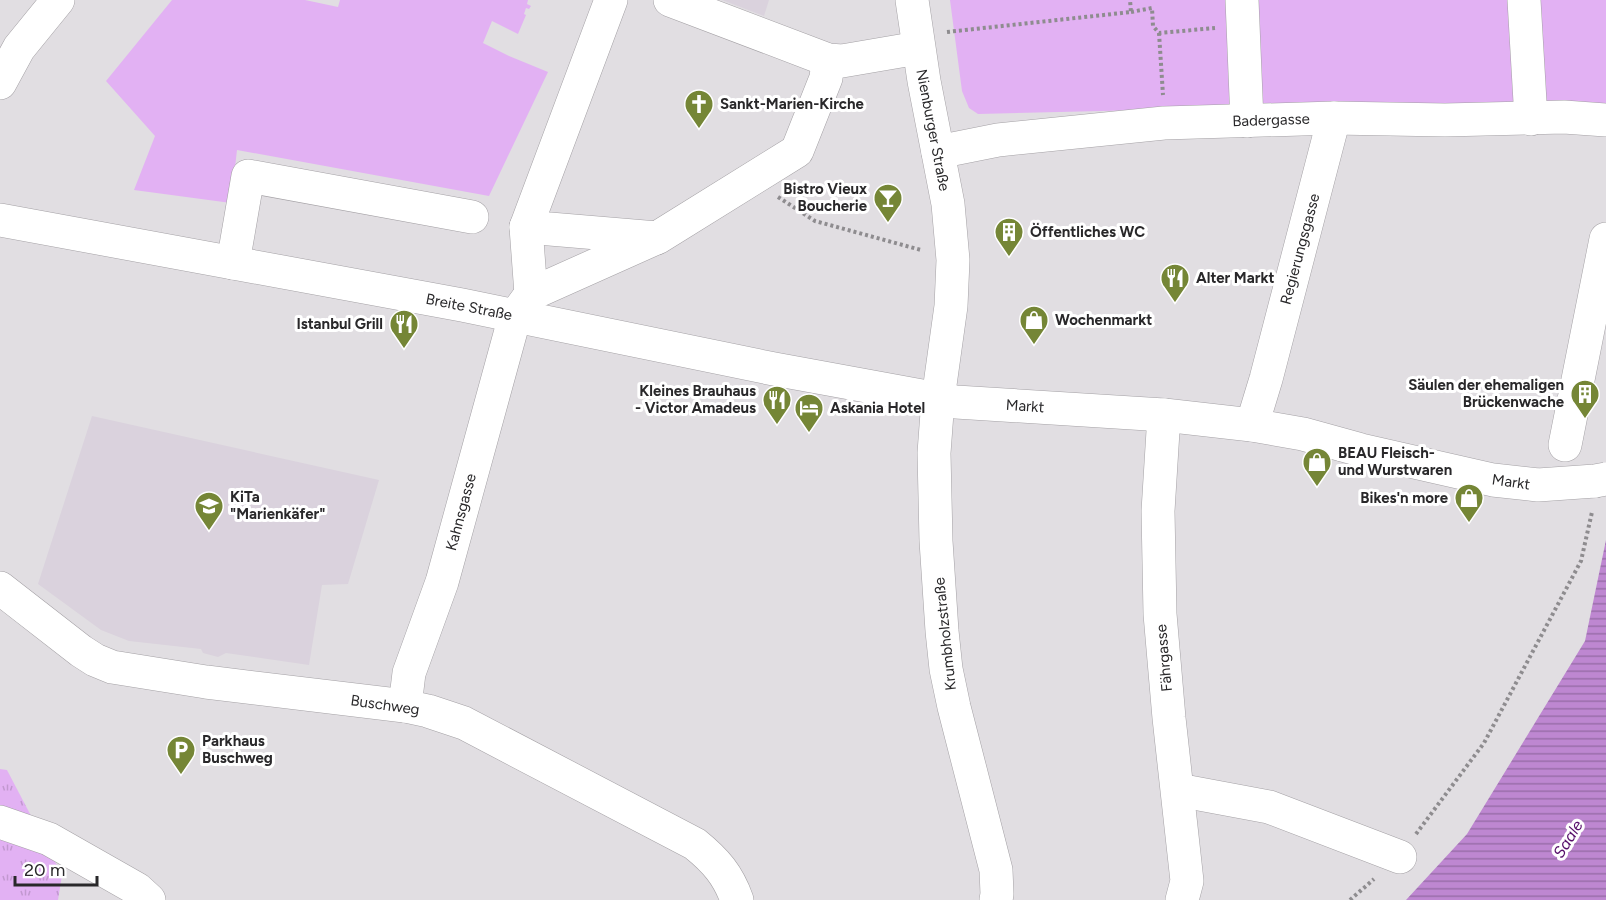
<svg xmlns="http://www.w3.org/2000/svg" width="1606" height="900" viewBox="0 0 1606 900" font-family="Figtree,sans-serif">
<defs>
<pattern id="park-tufts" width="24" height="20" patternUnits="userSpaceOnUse" patternTransform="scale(1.5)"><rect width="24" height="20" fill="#e2b1f3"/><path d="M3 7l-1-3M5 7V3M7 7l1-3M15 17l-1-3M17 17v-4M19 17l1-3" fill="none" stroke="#c298d0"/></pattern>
<pattern id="water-rules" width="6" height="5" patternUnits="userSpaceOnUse" patternTransform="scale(1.5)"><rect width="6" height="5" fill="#be87d1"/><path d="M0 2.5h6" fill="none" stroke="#9a6eaa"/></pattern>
</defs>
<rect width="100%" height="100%" fill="#e1dee2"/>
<g fill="#dad2dd">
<path d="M 722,0 L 769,0 L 764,16 Z"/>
<path d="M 92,416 L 379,480 L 348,584 L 322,585 L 309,665 L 226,653 L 218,657 L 203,653 L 201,649 L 129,641 L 101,630 L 38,584 Z"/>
</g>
<g fill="#e2b1f3">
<path d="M 172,0 L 305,0 L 338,7 L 340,0 L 528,0 L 527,4 L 531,6 L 529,9 L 526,8 L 524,14 L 526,15 L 518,34 L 492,21 L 483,43 L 509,56 L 548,72 L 489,196 L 237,150 L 231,203 L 134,190 L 155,136 L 106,81 Z"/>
<path d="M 950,0 L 1606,0 L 1606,106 L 1317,106 L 978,114 L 969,108 L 962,91 Z"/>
</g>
<path fill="url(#park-tufts)" d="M 0,769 L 7,770 L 62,875 L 58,900 L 0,900 Z"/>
<path fill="url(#water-rules)" d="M 1606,540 L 1606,900 L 1406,900 L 1467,834 L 1585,641 Z"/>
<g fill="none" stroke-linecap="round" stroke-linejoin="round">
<g stroke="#a4a1a5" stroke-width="34">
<g id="minor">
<path d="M 611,0 L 526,227 L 657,238 L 797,151 L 826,78 L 828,60"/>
<path d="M 670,0 L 828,60 L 842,61 L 918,48"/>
<path d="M 912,0 L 924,81 L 948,204 L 953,260 L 951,306 L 938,399 L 934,453 L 936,541 L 942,631 L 946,669 L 954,707 L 996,870 L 997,894 L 996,900"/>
<path d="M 1242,0 L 1247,121"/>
<path d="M 1524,0 L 1531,119"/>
<path d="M 0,83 L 19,48 L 58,0"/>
<path d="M 938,152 L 998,140 L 1164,123 L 1334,118 L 1445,120 L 1564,117 L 1606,120"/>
<path d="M 0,220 L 462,305 L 774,369 L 938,399 L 956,402 L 1164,415 L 1252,425 L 1303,434 L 1361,450 L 1493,480 L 1538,485 L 1595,481"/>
<path d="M 526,227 L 531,294"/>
<path d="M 233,263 L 248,176 L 472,217"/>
<path d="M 1164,415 L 1158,511 L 1160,614 L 1169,718 L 1187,881 L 1182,900"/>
<path d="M 1252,425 L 1266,379 L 1334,118"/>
<path d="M 1565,445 L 1606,239"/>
<path d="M 0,588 L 81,651 L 95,660 L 112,667 L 206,682 L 405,706 L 428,711 L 464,723 L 695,844 C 716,861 728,875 737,900"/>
<path d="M 405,706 L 409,673 L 442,582 L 515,316 L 531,294 L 654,239"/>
<path d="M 1178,790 L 1269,807 L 1400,857"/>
<path d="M 0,822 L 49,839 L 137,889 L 149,900"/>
</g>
</g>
<g stroke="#8e8c8f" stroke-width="4" stroke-dasharray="3 3" stroke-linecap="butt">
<path d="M 1131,12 L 1152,8 L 1153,26 L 1159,33 L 1215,28"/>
<path d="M 947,32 L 1131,12 L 1130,0"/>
<path d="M 1159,33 L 1163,95"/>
<path d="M 778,197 L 815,221 L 921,250"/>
<path d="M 1416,834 L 1484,743 L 1581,561 L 1592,512"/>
<path d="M 1350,900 L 1374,879"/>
</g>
<use href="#minor" stroke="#fff" stroke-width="33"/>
<g stroke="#a4a1a5" stroke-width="34" stroke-linecap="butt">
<path id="minor-bridge" d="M 1595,481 L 1606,479"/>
</g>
<use href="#minor-bridge" stroke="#fff" stroke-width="33"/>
</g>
<defs>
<g id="church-pin" transform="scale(1.5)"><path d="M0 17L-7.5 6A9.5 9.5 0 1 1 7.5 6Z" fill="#758636" stroke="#fff"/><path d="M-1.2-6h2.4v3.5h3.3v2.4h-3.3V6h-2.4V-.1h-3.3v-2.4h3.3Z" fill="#fff"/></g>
<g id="bar-pin" transform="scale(1.5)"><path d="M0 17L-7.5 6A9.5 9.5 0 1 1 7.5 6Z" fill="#758636" stroke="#fff"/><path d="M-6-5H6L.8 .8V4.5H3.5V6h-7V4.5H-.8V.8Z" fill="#fff"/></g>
<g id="building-pin" transform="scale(1.5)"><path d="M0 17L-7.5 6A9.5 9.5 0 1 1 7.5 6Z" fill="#758636" stroke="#fff"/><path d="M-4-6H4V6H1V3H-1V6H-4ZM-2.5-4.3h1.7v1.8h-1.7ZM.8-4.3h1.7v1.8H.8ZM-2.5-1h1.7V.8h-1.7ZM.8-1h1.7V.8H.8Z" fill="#fff"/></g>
<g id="restaurant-pin" transform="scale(1.5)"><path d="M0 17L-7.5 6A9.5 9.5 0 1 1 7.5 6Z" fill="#758636" stroke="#fff"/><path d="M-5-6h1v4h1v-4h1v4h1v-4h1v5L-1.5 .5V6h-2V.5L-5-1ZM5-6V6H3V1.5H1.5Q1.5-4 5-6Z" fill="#fff"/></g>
<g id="shop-pin" transform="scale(1.5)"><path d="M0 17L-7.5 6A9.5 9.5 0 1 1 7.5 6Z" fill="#758636" stroke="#fff"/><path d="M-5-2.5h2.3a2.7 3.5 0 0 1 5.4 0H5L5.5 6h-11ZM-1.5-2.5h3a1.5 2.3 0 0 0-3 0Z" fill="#fff"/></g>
<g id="hotel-pin" transform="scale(1.5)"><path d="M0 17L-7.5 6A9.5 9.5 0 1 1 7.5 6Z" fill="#758636" stroke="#fff"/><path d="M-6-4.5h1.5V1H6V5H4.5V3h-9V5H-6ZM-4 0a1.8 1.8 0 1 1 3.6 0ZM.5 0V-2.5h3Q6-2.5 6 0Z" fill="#fff"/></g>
<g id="school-pin" transform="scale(1.5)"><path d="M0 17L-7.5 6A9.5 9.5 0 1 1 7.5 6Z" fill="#758636" stroke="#fff"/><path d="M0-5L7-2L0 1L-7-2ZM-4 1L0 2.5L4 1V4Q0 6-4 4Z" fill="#fff"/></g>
<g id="parking-pin" transform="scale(1.5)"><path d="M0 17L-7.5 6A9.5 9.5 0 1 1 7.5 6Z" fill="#758636" stroke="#fff"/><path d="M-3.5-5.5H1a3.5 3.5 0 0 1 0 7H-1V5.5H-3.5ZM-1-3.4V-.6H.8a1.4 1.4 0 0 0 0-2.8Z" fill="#fff"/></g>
</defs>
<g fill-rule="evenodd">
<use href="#church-pin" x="699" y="104"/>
<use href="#bar-pin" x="888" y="198"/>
<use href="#building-pin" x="1009" y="232"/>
<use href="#restaurant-pin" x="1175" y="278"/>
<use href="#shop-pin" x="1034" y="320"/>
<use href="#restaurant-pin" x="404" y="324"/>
<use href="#building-pin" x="1585" y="394"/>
<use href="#restaurant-pin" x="777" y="400"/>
<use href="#hotel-pin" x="809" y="408"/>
<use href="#shop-pin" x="1317" y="462"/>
<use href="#shop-pin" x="1469" y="498"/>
<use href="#school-pin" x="209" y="506"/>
<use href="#parking-pin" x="181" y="750"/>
</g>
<g text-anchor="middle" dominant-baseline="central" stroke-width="6" stroke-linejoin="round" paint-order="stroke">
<g font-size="15" font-weight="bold" fill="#29282a" stroke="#fff" text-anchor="start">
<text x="720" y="104">Sankt-Marien-Kirche</text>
<text x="867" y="189" text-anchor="end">Bistro Vieux<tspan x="867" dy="17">Boucherie</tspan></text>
<text x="1030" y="232">Öffentliches WC</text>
<text x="1196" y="278">Alter Markt</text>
<text x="1055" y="320">Wochenmarkt</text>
<text x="383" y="324" text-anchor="end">Istanbul Grill</text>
<text x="1564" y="385" text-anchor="end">Säulen der ehemaligen<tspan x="1564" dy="17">Brückenwache</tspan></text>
<text x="756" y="391" text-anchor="end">Kleines Brauhaus<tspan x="756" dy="17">- Victor Amadeus</tspan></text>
<text x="830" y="408">Askania Hotel</text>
<text x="1338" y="453">BEAU Fleisch-<tspan x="1338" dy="17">und Wurstwaren</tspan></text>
<text x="230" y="497">KiTa<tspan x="230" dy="17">"Marienkäfer"</tspan></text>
<text x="1448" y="498" text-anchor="end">Bikes'n more</text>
<text x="202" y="741">Parkhaus<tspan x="202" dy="17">Buschweg</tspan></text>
</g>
<g font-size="15" fill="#29282a" stroke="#fff">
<text transform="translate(1271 120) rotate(-2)">Badergasse</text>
<text transform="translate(933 130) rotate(79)">Nienburger Straße</text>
<text transform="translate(1300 249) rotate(-75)">Regierungsgasse</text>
<text transform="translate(469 307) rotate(11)">Breite Straße</text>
<text transform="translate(1025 406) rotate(4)">Markt</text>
<text transform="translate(1511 482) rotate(8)">Markt</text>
<text transform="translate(461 512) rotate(-75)">Kahnsgasse</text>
<text transform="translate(945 634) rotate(-96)">Krumbholzstraße</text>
<text transform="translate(1164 658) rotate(-95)">Fährgasse</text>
<text transform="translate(385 705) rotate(8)">Buschweg</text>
</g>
<g font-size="16" font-style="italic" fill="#560e6a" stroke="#fff">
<text transform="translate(1568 839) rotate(-58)">Saale</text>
</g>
</g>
<path d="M15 876v9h82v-9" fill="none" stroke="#29282a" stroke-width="3"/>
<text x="24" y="876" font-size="18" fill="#29282a" stroke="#ffffff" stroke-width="4.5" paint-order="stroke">20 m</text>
</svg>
